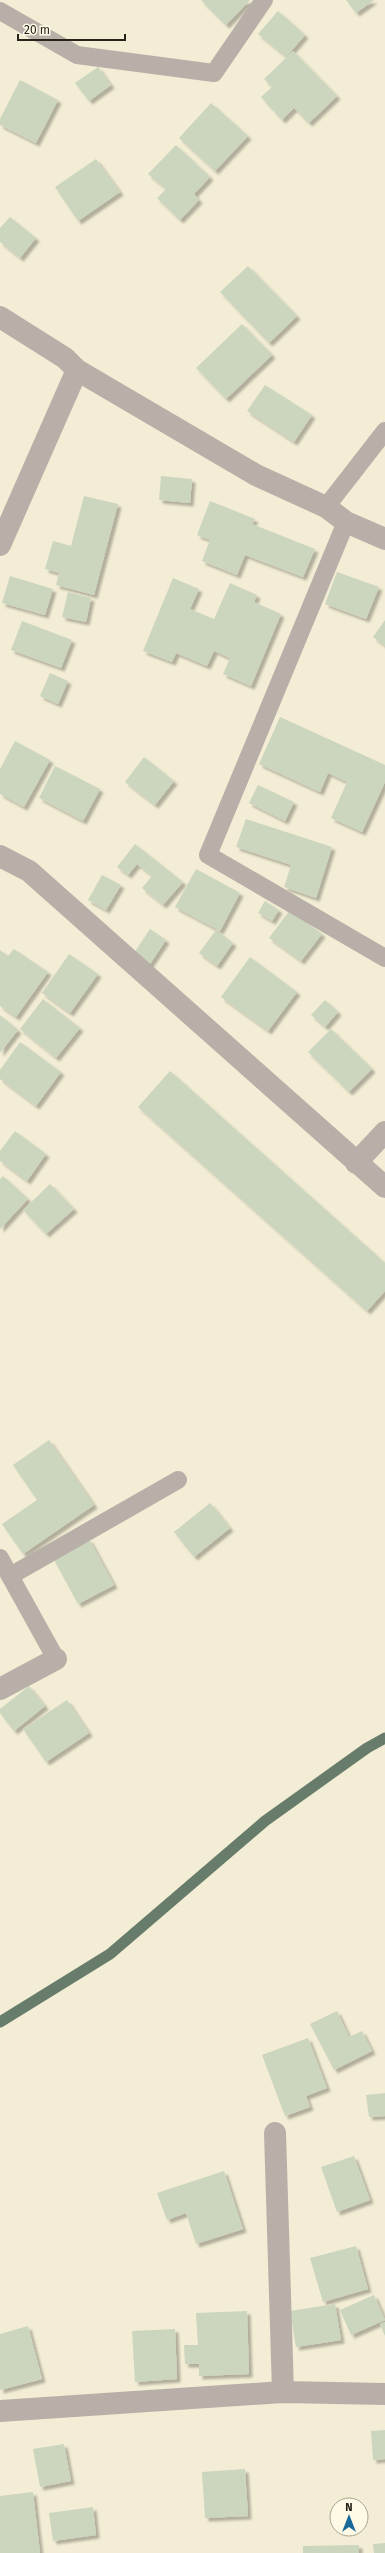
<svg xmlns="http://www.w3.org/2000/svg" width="385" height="2553" viewBox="0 0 385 2553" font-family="'Fira Sans',sans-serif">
<defs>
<filter id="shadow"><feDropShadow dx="3.5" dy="3.5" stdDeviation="1" flood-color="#0004"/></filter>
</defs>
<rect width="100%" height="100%" fill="#f2edd4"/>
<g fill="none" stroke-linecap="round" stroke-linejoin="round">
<path stroke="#677c6a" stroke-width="11" d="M 0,2022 L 110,1954 L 265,1821 L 367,1748 L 385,1738"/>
</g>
<g fill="#ccd5be" filter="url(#shadow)">
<path d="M 201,0 L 250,0 L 226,25 Z"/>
<path d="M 346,0 L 374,0 L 356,13 Z"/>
<path d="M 278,11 L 305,35 L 286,57 L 258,34 Z"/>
<path d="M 293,51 L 337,96 L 309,123 L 294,108 L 282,120 L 261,97 L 272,87 L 264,79 Z"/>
<path d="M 98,67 L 111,85 L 89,101 L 75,83 Z"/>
<path d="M 20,80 L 58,100 L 36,143 L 0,125 L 0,119 Z"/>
<path d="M 211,103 L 248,136 L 215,171 L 179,138 Z"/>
<path d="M 176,145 L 210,177 L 194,194 L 199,200 L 180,220 L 157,198 L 166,189 L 148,174 Z"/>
<path d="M 96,159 L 120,192 L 78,221 L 55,187 Z"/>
<path d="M 10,217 L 36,238 L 20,258 L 0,242 L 0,228 Z"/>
<path d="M 248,266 L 297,316 L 269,343 L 220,292 Z"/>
<path d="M 242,324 L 272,355 L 226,399 L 196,368 Z"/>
<path d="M 265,385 L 312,415 L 294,442 L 247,411 Z"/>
<path d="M 161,476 L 192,479 L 190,503 L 159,500 Z"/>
<path d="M 84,496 L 118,504 L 94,595 L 56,585 L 59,573 L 45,569 L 53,541 L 71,546 Z"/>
<path d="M 210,501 L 255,519 L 252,524 L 315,549 L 303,577 L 245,555 L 237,575 L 202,561 L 210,540 L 197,535 Z"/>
<path d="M 337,572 L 379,587 L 366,619 L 325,604 Z"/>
<path d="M 10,576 L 53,589 L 45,615 L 2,603 Z"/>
<path d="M 173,578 L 199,589 L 190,609 L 214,619 L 230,583 L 257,595 L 254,602 L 281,614 L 251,686 L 223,674 L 230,658 L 214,651 L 207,666 L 176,653 L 172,662 L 143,651 Z"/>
<path d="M 68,592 L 91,598 L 86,622 L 62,617 Z"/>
<path d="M 385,620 L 385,646 L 373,637 Z"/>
<path d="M 22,621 L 72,640 L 61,668 L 11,650 Z"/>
<path d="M 50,673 L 68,681 L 58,704 L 40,696 Z"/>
<path d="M 280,717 L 385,765 L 385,782 L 362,832 L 331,818 L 347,782 L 328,773 L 320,792 L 259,764 Z"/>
<path d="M 15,741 L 50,760 L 24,807 L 0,794 L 0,769 Z"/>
<path d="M 144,757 L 174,781 L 155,805 L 125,782 Z"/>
<path d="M 55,766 L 100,789 L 83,821 L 39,798 Z"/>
<path d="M 258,785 L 294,802 L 285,821 L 249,803 Z"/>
<path d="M 246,819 L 332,847 L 316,898 L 284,887 L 291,865 L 236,847 Z"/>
<path d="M 135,844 L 183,882 L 163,905 L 142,888 L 152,876 L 137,864 L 128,875 L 117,867 Z"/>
<path d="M 196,869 L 240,893 L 220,931 L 175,907 Z"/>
<path d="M 102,875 L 121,885 L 106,910 L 88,900 Z"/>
<path d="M 265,901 L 279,910 L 272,921 L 258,913 Z"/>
<path d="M 290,910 L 322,934 L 301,961 L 269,938 Z"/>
<path d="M 150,929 L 166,940 L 148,967 L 132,956 Z"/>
<path d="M 216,930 L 233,943 L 217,966 L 199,953 Z"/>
<path d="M 14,949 L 48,972 L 16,1017 L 0,1006 L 0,950 L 8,956 Z"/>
<path d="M 69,954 L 98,974 L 70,1013 L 42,993 Z"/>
<path d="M 250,957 L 297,992 L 268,1031 L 221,997 Z"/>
<path d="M 43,999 L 80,1028 L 56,1058 L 20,1029 Z"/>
<path d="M 325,1000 L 338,1012 L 325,1027 L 311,1015 Z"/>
<path d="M 0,1015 L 18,1030 L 0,1053 Z"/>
<path d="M 331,1029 L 372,1069 L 349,1092 L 308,1052 Z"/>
<path d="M 20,1042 L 61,1072 L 36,1106 L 0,1079 L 0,1070 Z"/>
<path d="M 170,1071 L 385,1263 L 385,1291 L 367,1311 L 138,1107 Z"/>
<path d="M 15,1131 L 46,1154 L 27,1181 L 0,1161 L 0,1151 Z"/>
<path d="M 3,1176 L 28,1199 L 0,1229 L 0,1179 Z"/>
<path d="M 50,1184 L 74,1209 L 46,1234 L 23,1210 Z"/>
<path d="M 49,1440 L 94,1505 L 23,1554 L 2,1524 L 37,1500 L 13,1465 Z"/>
<path d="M 210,1503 L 230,1528 L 194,1557 L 174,1532 Z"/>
<path d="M 89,1539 L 114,1585 L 78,1604 L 53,1558 Z"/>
<path d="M 29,1686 L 45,1706 L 14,1731 L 0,1713 L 0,1709 Z"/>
<path d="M 67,1700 L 89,1733 L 46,1762 L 23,1729 Z"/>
<path d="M 337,2011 L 349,2037 L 362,2031 L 372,2051 L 334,2070 L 310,2024 Z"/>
<path d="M 308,2038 L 327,2088 L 306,2096 L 310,2107 L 285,2116 L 262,2055 Z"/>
<path d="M 385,2093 L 385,2116 L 369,2117 L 366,2095 Z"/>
<path d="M 354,2156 L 370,2200 L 337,2212 L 321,2167 Z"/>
<path d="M 224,2171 L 243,2229 L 196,2244 L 186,2213 L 167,2220 L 157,2193 Z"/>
<path d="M 356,2246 L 368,2289 L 323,2302 L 310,2258 Z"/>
<path d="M 374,2295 L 385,2320 L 351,2335 L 340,2310 Z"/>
<path d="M 335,2304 L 341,2340 L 296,2347 L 290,2311 Z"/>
<path d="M 247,2311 L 249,2374 L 199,2376 L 199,2364 L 185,2364 L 184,2345 L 198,2345 L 196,2313 Z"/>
<path d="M 385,2322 L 385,2336 L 380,2324 Z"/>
<path d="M 28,2326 L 42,2379 L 0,2390 L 0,2334 Z"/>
<path d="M 175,2329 L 177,2379 L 135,2382 L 132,2331 Z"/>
<path d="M 385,2430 L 385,2459 L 373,2460 L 371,2431 Z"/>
<path d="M 64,2444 L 71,2481 L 40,2487 L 33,2449 Z"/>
<path d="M 245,2469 L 248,2516 L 205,2518 L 202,2472 Z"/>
<path d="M 33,2492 L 40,2553 L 0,2553 L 0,2496 Z"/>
<path d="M 93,2507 L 96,2535 L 53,2541 L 49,2513 Z"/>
<path d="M 385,2543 L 385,2553 L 374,2553 L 373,2544 Z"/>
<path d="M 359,2545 L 359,2553 L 303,2553 L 303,2546 Z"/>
</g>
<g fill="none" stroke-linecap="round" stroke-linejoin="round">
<g stroke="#b8b0a8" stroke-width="18">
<path d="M 0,11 L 77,55 L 214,73 L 264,0"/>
<path d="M 326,507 L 385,431"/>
<path d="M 346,522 L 208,855 L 385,958"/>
<path d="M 0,1558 L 56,1659"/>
<path d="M 10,1576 L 178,1480"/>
</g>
<g stroke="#b8b0a8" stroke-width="22">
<path d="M 0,317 L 65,358 L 77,370 L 256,475 L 326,507 L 346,522 L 385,539"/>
<path d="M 0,545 L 77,370"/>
<path d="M 0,856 L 29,871 L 385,1187"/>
<path d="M 356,1163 L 385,1132"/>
<path d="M 0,1689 L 56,1659"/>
<path d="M 275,2133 L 283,2392"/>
<path d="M 0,2411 L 283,2392 L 385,2394"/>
</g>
</g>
<g transform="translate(349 2517)"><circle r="19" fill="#fefae6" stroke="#a7a494"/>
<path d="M0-3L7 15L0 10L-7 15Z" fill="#18689a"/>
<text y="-6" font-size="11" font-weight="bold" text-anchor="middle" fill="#25231a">N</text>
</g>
<path d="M18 34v6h107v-6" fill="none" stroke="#25231a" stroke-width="2"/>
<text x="24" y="34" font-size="12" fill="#25231a" stroke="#fefae6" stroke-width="3" paint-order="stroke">20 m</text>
</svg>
